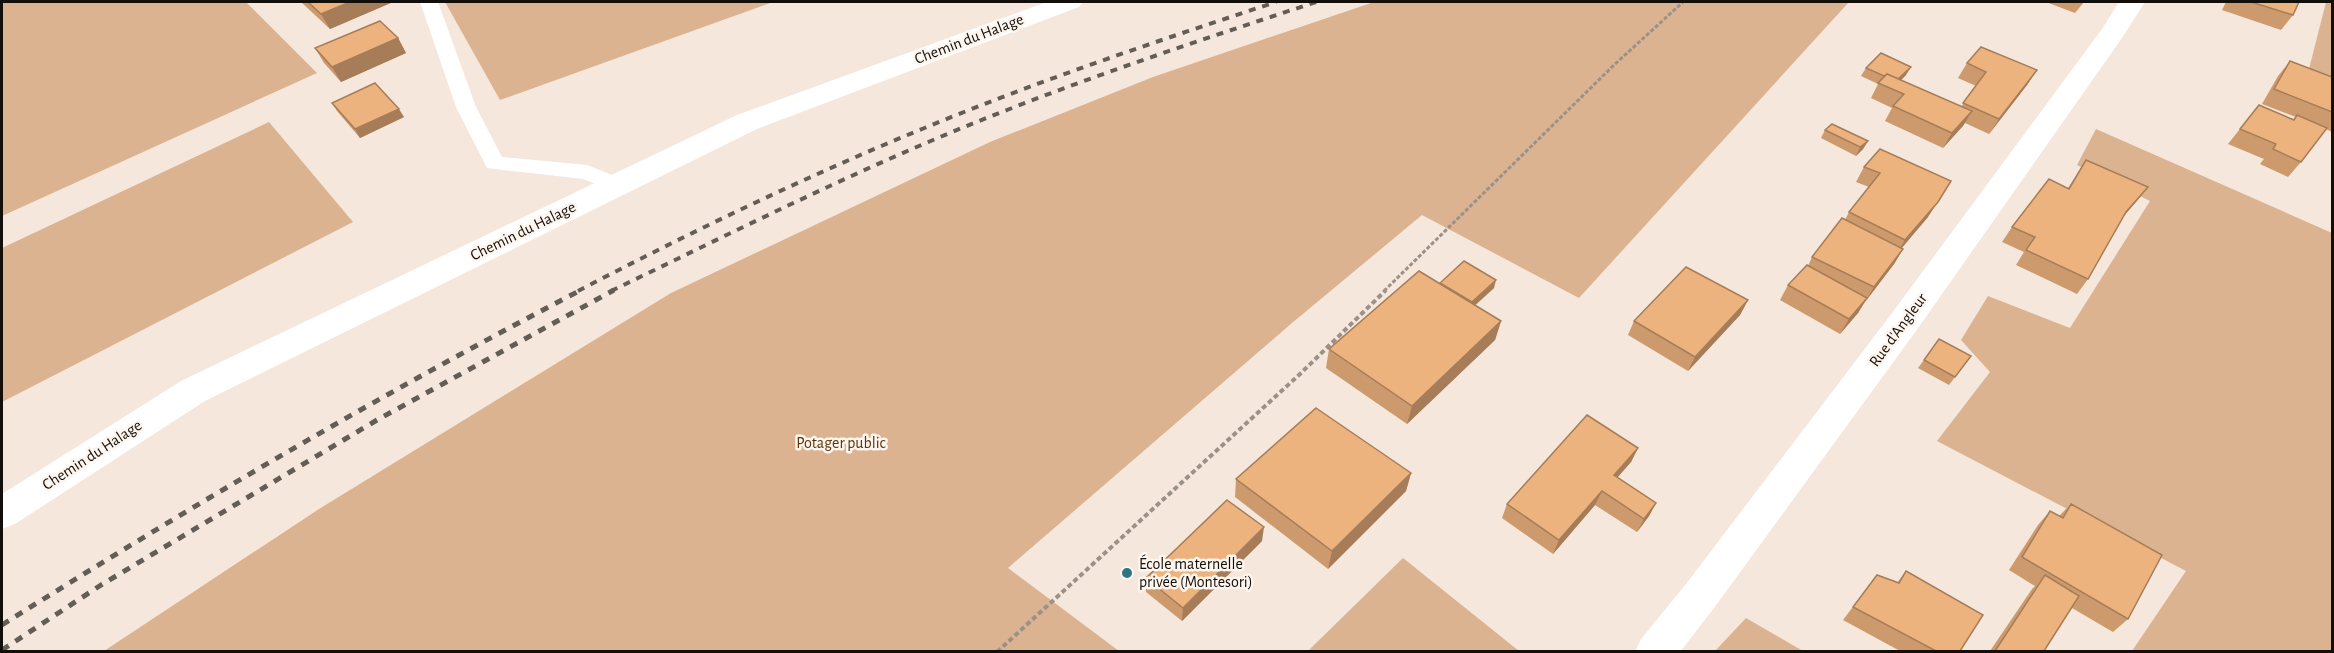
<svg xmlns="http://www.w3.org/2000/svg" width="2334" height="653" viewBox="0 0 2334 653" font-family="'Alegreya Sans',sans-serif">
<rect width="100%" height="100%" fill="#f5e7dc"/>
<g fill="#dbb391">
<path d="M 2,2 L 246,2 L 317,73 L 2,216 Z"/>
<path d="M 445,2 L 773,2 L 500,100 Z"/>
<path d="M 1374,2 L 1849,2 L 1579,298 L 1422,215 L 1292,323 L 1008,568 L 1119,651 L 104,651 L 319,509 L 671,293 L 990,142 L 1153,77 Z"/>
<path d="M 2326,2 L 2332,2 L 2332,78 L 2309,69 Z"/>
<path d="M 269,122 L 353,222 L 2,402 L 2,248 Z"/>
<path d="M 2096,129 L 2332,233 L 2332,651 L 2132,651 L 2186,571 L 1937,441 L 1990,372 L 1961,340 L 1988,296 L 2070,328 L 2150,201 L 2077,165 Z"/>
<path d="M 1403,558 L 1519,651 L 1308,651 Z"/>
<path d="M 1746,618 L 1803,651 L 1715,651 Z"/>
</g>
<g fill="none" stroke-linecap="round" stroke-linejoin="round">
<path stroke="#9b9188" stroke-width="3" stroke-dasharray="4 2" stroke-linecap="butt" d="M 1384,291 L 1614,65 L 1683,2"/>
<path stroke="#9b9188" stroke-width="4" stroke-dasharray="5 3" stroke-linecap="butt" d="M 997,652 L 1300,374 L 1386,290"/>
<path fill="#fff" fill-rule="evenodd" d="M 420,2 L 438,2 L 476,107 L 502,157 L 587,165 L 625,180 L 628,185 L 625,190 L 617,192 L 583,179 L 487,168 L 456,107 Z"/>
<path fill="#fff" fill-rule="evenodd" d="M 1047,2 L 1083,2 L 1079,7 L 757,129 L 205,401 L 15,524 L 2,529 L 2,494 L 181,381 L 737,115 Z"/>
<path fill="#fff" fill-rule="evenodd" d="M 2119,2 L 2145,2 L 2122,38 L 1916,331 L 1714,608 L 1680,652 L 1635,652 L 1641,639 L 1686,584 L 1892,313 L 2102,29 Z"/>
<g stroke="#645d56" stroke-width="4" stroke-dasharray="7 7" stroke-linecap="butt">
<path d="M 578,291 C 691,232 805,177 922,129 C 1038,81 1157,41 1276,2"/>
<path d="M 611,291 C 742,228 872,162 1007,110 C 1109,70 1213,36 1316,2"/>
</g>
<g stroke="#645d56" stroke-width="5" stroke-dasharray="8 8" stroke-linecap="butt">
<path d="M 2,625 C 191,506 383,393 581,290"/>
<path d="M 2,650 L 101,585 L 377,420 L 614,290"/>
</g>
</g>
<g fill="#cc9a6c">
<path d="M 301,2 L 393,2 L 330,29 Z"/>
<path d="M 2046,2 L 2084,2 L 2075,13 Z"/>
<path d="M 2226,2 L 2299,2 L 2293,15 L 2281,30 L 2222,10 Z"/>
<path d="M 398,38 L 406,53 L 341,82 L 324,63 L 315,48 Z"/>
<path d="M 2290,61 L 2332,77 L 2332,132 L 2326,129 L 2301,162 L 2288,177 L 2260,164 L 2264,159 L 2228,144 L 2259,105 L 2294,120 L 2296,117 L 2262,104 L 2278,76 Z"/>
<path d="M 1967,63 L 2037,70 L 2027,85 L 1989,134 L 1965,123 L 1943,148 L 1885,121 L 1892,108 L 1871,98 L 1878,84 L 1861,76 L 1866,68 L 1906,75 L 1901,80 L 1961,107 L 1976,86 L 1958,78 Z"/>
<path d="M 332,103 L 404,117 L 360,138 L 337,111 Z"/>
<path d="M 1825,130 L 1868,141 L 1863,149 L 1856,156 L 1821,138 Z"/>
<path d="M 1880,149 L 1928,217 L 1901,248 L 1903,249 L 1894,264 L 1865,302 L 1858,313 L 1840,334 L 1780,300 L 1788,285 L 1808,266 L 1812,257 L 1845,220 L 1849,212 L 1869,187 L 1856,182 L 1864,167 Z"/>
<path d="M 2086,160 L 2148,187 L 2123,217 L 2088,279 L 2077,294 L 2016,265 L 2024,252 L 2002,242 L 2012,227 L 2068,188 Z"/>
<path d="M 1440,283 L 1494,288 L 1475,305 L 1501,321 L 1495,340 L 1407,424 L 1326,368 L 1329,349 Z"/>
<path d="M 1748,300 L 1740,315 L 1688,371 L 1628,335 L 1634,321 Z"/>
<path d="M 1971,356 L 1949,385 L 1918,368 L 1924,360 Z"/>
<path d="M 1638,448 L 1631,462 L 1617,478 L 1656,503 L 1649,516 L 1637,532 L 1595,505 L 1553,554 L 1502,518 L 1507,504 Z"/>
<path d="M 1411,473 L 1406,491 L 1328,569 L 1235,497 L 1236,479 Z"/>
<path d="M 2071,504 L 2128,619 L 2113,632 L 2072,608 L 2044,651 L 1990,651 L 2032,589 L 2035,586 L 2009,570 L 2038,525 L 2050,511 L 2059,516 Z"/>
<path d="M 1262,541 L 1182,621 L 1146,592 L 1146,578 Z"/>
<path d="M 1906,571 L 1960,651 L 1900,651 L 1843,620 L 1877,575 L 1897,583 Z"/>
</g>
<g fill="#a67d58">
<path d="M 350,2 L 393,2 L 330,29 L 321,14 Z"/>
<path d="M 398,38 L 406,53 L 341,82 L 332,67 Z"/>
<path d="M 1911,67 L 1906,75 L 1891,90 L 1895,81 Z"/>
<path d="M 2037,70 L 2027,85 L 1989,134 L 1999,119 Z"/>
<path d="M 399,109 L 404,117 L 360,138 L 355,129 Z"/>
<path d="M 1972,111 L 1963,126 L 1943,148 L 1952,133 Z"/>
<path d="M 1868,141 L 1863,149 L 1856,156 L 1860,147 Z"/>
<path d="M 1951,181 L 1928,217 L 1896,255 L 1905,240 Z"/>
<path d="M 2148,187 L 2136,202 L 2114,227 L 2126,212 Z"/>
<path d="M 1903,249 L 1894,264 L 1865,302 L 1874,287 Z"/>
<path d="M 1496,280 L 1494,288 L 1470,310 L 1472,302 Z"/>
<path d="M 1867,298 L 1858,313 L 1840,334 L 1849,319 Z"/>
<path d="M 1748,300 L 1740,315 L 1688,371 L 1695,357 Z"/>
<path d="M 1501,321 L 1495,340 L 1407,424 L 1412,406 Z"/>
<path d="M 1638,448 L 1631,462 L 1607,489 L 1614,475 Z"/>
<path d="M 1411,473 L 1406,491 L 1328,569 L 1332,551 Z"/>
<path d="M 1602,491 L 1595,505 L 1553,554 L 1559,540 Z"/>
<path d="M 1656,503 L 1649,516 L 1637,532 L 1644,519 Z"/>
<path d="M 1264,527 L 1262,541 L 1182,621 L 1183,608 Z"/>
</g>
<g fill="#edb37e" stroke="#a67d58" stroke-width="1.5">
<path d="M 308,2 L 350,2 L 321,14 Z"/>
<path d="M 2251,2 L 2299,2 L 2293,15 Z"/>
<path d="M 380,21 L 398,38 L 332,67 L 315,48 Z"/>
<path d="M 1981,47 L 2037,70 L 1999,119 L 1963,103 L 1986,72 L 1967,63 Z"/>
<path d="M 1881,53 L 1911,67 L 1898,79 L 1887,74 L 1884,76 L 1866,68 Z"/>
<path d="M 2290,61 L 2332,77 L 2332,112 L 2274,89 Z"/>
<path d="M 1887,74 L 1972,111 L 1952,133 L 1893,106 L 1904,94 L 1878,83 Z"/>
<path d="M 375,83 L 399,109 L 355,129 L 332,103 Z"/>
<path d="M 2259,105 L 2294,120 L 2297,115 L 2327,128 L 2301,162 L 2273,149 L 2276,144 L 2240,129 Z"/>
<path d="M 1832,124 L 1868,141 L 1860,147 L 1825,130 Z"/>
<path d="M 1880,149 L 1951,181 L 1938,202 L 1905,240 L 1849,212 L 1880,173 L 1864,167 Z"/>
<path d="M 2086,160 L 2148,187 L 2126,212 L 2088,279 L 2026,250 L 2035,237 L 2012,227 L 2049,179 L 2069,189 Z"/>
<path d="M 1842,218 L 1903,249 L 1874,287 L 1812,257 Z"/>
<path d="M 1464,261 L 1496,280 L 1472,302 L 1440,283 Z"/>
<path d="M 1807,265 L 1867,298 L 1849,319 L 1788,285 Z"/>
<path d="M 1686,267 L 1748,300 L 1695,357 L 1634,321 Z"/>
<path d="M 1419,271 L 1501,321 L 1412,406 L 1329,349 Z"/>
<path d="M 1939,339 L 1971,356 L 1955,377 L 1924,360 Z"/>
<path d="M 1316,408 L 1411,473 L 1332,551 L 1236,479 Z"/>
<path d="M 1587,415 L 1638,448 L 1614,475 L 1656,503 L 1644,519 L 1602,491 L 1559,540 L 1507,504 Z"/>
<path d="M 1227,500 L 1264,527 L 1183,608 L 1146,578 Z"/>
<path d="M 2071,504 L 2162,555 L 2128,619 L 2022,557 L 2050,511 L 2063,518 Z"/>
<path d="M 1906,571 L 1983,615 L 1960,651 L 1936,651 L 1853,607 L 1877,575 L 1899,583 Z"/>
<path d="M 2045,575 L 2079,596 L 2044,651 L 1995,651 Z"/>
</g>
<circle fill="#2e7481" stroke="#fef5ee" stroke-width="2" cx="1127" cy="573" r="6"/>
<g text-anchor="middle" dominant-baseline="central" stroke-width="5" stroke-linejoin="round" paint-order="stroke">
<g font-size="16" fill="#120e0a" stroke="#fef5ee">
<text transform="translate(969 39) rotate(-21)">Chemin du Halage</text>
<text transform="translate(523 231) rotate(-26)">Chemin du Halage</text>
<text transform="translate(1898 330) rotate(-54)">Rue d'Angleur</text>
<text transform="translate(92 455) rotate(-33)">Chemin du Halage</text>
</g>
<g font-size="16" fill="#5b350b" stroke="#fef5ee">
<text x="841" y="443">Potager public</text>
</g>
<g font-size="16" fill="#120e0a" stroke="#fef5ee" text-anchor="start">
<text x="1139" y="564">École maternelle<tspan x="1139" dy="18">privée (Montesori)</tspan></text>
</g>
</g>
<rect width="2334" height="653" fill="none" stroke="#120e0a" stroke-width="6"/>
</svg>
